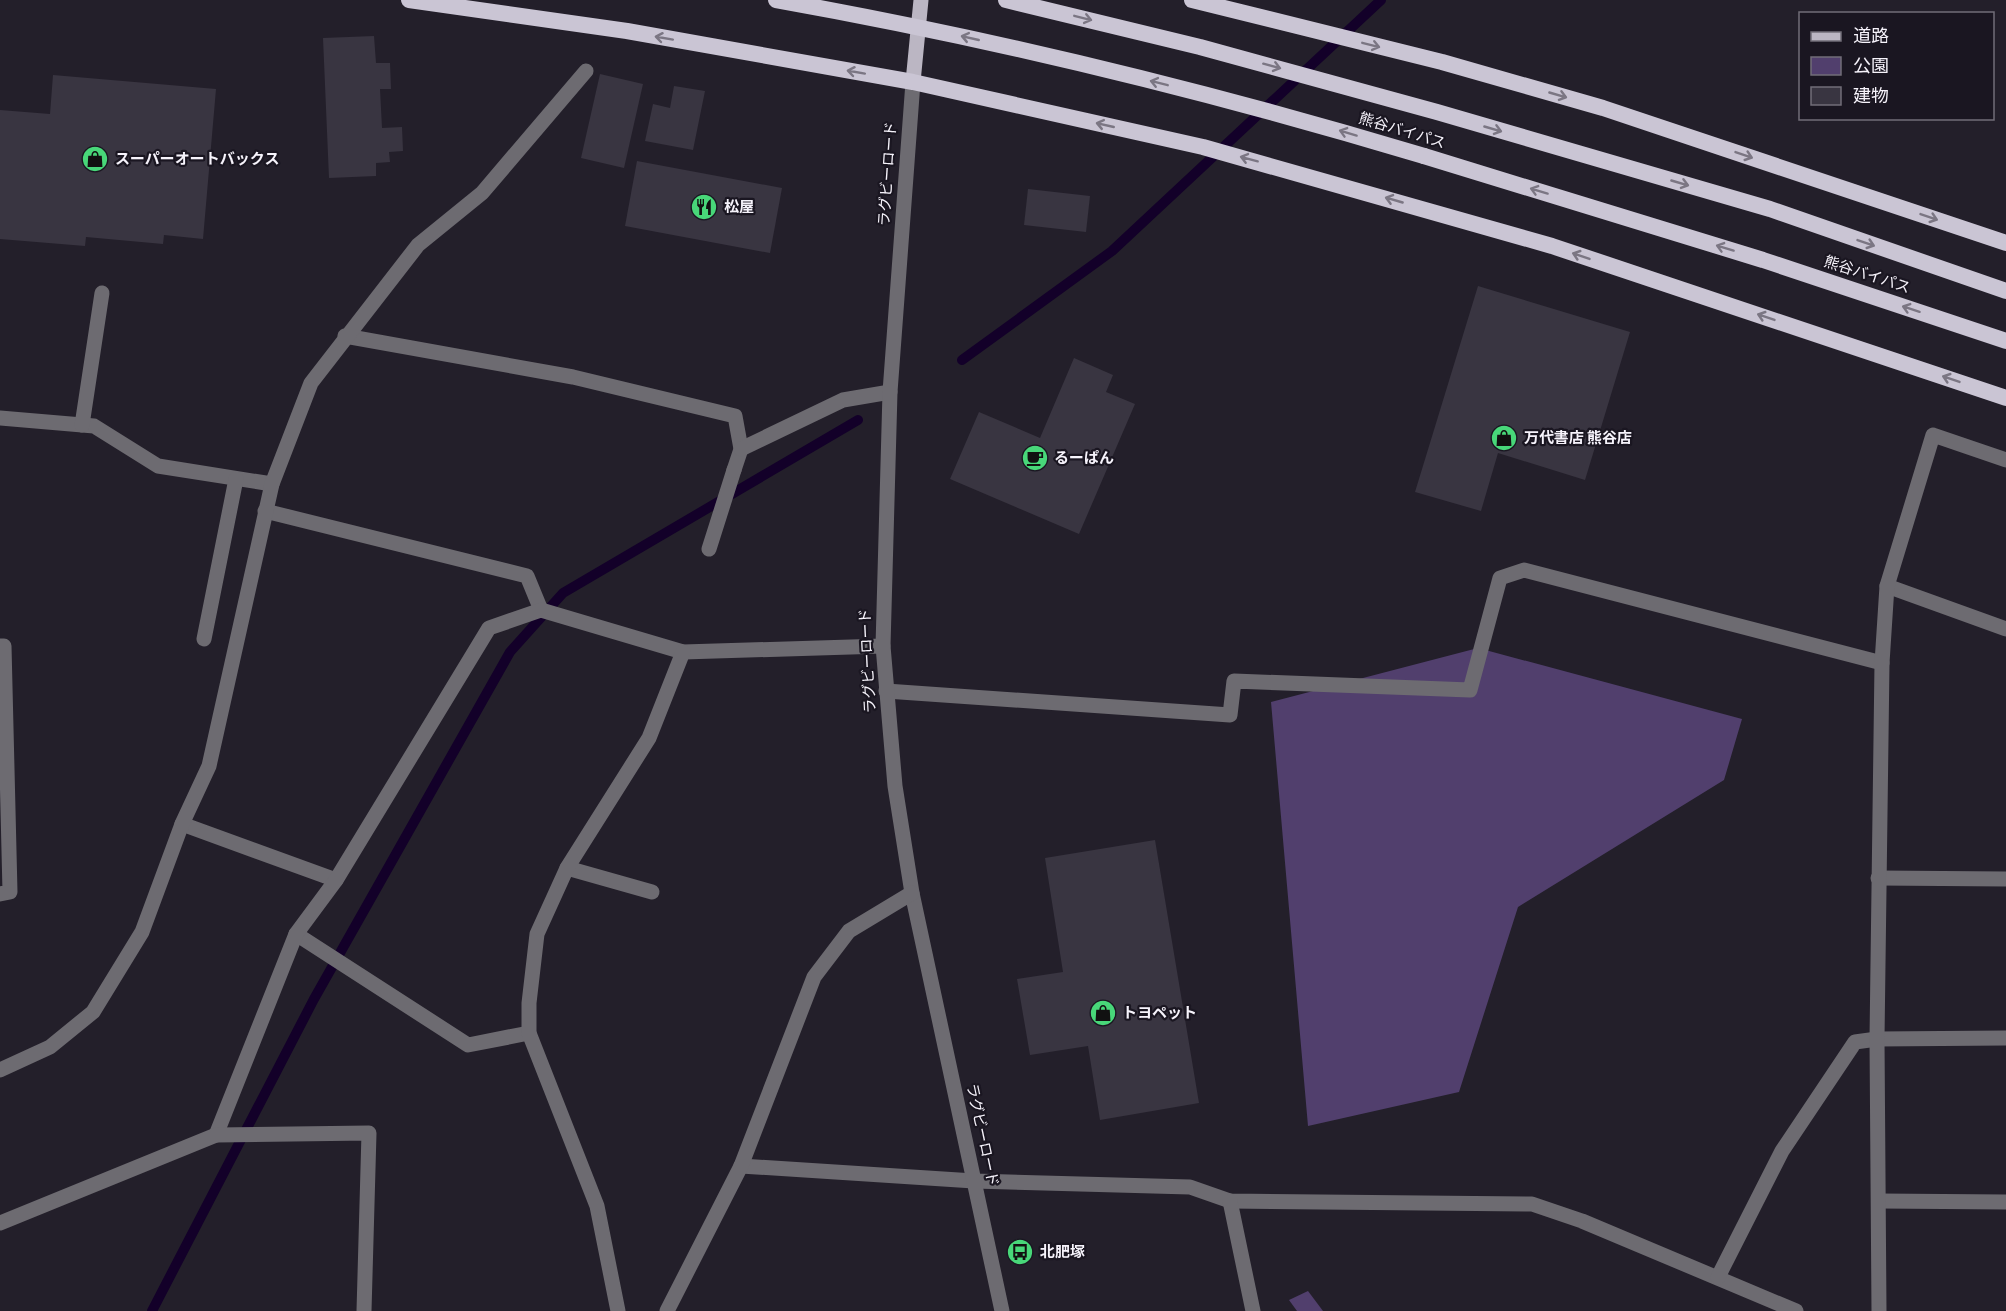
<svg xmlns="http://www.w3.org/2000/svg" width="2006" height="1311" viewBox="0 0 2006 1311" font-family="'Source Sans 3','Noto Sans JP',sans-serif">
<rect width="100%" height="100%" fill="#231f2a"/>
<g fill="#513f6d">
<path d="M 1478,648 L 1742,719 L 1724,780 L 1518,907 L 1459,1092 L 1308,1126 L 1271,702 Z"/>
<path d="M 1308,1291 L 1323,1311 L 1297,1311 L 1289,1300 Z"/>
</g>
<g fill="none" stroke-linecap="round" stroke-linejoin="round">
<g stroke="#130029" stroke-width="10">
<path d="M 962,360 L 1112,251 L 1381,0"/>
<path d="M 152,1311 L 314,999 L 510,652 L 563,593 L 858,420"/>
</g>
</g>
<g fill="#393541">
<path d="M 374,36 L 376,63 L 390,63 L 391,89 L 380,89 L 382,128 L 402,127 L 403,151 L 389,152 L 390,162 L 376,163 L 376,176 L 329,178 L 323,38 Z"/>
<path d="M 600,74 L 643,84 L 624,168 L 581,158 Z"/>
<path d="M 53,75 L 216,89 L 203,239 L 164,235 L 163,244 L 86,237 L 85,246 L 0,239 L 0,110 L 50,114 Z"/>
<path d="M 674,86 L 705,91 L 693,150 L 645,141 L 653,104 L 670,108 Z"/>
<path d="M 637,161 L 782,188 L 770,253 L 625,226 Z"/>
<path d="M 1028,189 L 1090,196 L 1086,232 L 1024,225 Z"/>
<path d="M 1478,286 L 1630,332 L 1585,480 L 1498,453 L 1481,511 L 1415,492 Z"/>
<path d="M 1074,358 L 1113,375 L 1106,392 L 1135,404 L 1079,534 L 950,479 L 979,412 L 1040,438 Z"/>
<path d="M 1155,840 L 1199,1103 L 1100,1120 L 1088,1046 L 1030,1055 L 1017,979 L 1063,972 L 1045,858 Z"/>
</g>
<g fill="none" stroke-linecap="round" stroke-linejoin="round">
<path stroke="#6d6b71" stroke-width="15" d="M 709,549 L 734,470"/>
<g stroke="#6d6b71" stroke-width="15">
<path d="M 345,336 L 573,377 L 735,416 L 741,449 L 734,470"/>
<path d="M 0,418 L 94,426 L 158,466 L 272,484"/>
<path d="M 82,425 L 102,293"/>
<path d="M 741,449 L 843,400 L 890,392"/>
<path d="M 265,511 L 527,576 L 541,610"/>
<path d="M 1887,586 L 2006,629"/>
<path d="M 204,639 L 236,479"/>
<path d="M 0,646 L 4,646 L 10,892 L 0,894"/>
<path d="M 886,691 L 1230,715 L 1234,681 L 1470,690 L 1500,578 L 1524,570 L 1882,663"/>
<path d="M 182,824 L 336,880"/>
<path d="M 567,868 L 652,892"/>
<path d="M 1878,878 L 2006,879"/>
<path d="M 296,934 L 468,1045 L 529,1033"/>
<path d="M 0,1070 L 50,1047 L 93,1012 L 142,932 L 182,824 L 209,766 L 272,484 L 311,383 L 418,245 L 482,193 L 586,71"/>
<path d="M 216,1135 L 296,934 L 336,880 L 489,628 L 541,610 L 683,652 L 883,646"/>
<path d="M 741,1166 L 974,1181 L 1190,1187 L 1230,1201 L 1532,1204 L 1582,1221 L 1796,1311"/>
<path d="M 1230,1201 L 1253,1311"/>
<path d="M 1880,1201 L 2006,1202"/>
<path d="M 0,1223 L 216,1135 L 369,1133 L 364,1311"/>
<path d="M 1718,1277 L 1782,1151 L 1855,1042 L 1877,1039 L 2006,1038"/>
<path d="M 618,1311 L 597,1206 L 529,1033 L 529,1003 L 537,934 L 567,868 L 649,738 L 683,652"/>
<path d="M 1879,1311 L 1877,1039 L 1882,663 L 1887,586 L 1933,435 L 2006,460"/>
</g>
<g stroke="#6d6b71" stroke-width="15">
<path d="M 913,82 L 890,392 L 883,646 L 895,786 L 912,893 L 1002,1311"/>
<path d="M 667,1311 L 741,1166 L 814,977 L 849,931 L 912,893"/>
</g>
<path stroke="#bbb6c3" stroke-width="15" d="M 913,82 L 921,0"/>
<g stroke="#cac5d4" stroke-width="16">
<path d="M 409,0 L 627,31 L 913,82 L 1203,147 L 1552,246 L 2006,398"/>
<path d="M 1006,0 L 1200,47 L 1437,112 L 1770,209 L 2006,291"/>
<path d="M 1192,0 L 1442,62 L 1603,108 L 2006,243"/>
<path d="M 1424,156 L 1763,260 L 2006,341"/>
</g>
<path stroke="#cac5d4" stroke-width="16" d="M 776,0 C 995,39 1211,92 1424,156"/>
</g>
<defs><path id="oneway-shaft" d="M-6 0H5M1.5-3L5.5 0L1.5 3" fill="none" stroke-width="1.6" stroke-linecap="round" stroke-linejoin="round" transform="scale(1.5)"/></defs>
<g stroke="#7b7683">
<use href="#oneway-shaft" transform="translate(1083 18) rotate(14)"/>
<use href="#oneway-shaft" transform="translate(664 38) rotate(-170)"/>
<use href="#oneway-shaft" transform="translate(970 38) rotate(-167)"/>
<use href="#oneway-shaft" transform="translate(1371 45) rotate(14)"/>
<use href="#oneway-shaft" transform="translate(1272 66) rotate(15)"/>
<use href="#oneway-shaft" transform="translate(856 72) rotate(-170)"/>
<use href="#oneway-shaft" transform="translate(1159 83) rotate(-166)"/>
<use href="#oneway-shaft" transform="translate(1558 95) rotate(16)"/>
<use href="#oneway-shaft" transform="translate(1105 125) rotate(-167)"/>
<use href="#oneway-shaft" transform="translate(1493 129) rotate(16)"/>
<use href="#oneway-shaft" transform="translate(1348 133) rotate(-163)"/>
<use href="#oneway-shaft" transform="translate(1744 155) rotate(19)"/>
<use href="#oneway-shaft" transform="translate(1249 159) rotate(-165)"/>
<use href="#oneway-shaft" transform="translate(1680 183) rotate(16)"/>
<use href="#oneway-shaft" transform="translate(1539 191) rotate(-163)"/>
<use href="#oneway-shaft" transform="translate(1394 200) rotate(-164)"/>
<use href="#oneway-shaft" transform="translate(1929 217) rotate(19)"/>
<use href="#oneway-shaft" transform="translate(1866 243) rotate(19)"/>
<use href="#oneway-shaft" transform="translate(1725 248) rotate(-163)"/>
<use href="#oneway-shaft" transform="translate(1581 256) rotate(-161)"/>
<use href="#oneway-shaft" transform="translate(1911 309) rotate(-162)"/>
<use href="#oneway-shaft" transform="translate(1766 317) rotate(-161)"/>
<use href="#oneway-shaft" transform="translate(1951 379) rotate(-161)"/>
</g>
<defs>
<g id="shop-disc" transform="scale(1.35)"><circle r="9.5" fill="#48d779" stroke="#1a1621"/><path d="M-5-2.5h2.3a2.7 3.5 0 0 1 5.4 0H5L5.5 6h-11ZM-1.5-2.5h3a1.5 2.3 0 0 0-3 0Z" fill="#111"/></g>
<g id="restaurant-disc" transform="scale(1.35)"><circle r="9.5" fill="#48d779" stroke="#1a1621"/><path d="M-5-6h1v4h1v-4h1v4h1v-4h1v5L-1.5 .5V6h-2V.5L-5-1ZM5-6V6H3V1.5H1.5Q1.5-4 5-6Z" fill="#111"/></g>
<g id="cafe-disc" transform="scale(1.35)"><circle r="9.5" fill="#48d779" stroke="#1a1621"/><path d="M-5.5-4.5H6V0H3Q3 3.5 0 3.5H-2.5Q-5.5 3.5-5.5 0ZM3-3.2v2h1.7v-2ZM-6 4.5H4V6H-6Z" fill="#111"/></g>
<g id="bus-disc" transform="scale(1.35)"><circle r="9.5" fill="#48d779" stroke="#1a1621"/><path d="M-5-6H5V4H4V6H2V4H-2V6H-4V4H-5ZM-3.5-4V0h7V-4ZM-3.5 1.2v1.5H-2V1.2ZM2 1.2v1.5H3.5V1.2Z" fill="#111"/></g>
</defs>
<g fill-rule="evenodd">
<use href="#shop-disc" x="95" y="159"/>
<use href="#restaurant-disc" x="704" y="207"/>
<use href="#shop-disc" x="1504" y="438"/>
<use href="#cafe-disc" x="1035" y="458"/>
<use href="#shop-disc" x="1103" y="1013"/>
<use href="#bus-disc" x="1020" y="1252"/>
</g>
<g text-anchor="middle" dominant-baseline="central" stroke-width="4.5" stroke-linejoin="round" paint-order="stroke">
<g font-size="15" fill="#f6f3fb" stroke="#1a1621">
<text transform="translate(1402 131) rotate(17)">熊谷バイパス</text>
<text transform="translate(888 174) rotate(-86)">ラグビーロード</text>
<text transform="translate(1867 275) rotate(18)">熊谷バイパス</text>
<text transform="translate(868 661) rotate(-93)">ラグビーロード</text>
<text transform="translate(982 1135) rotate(78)">ラグビーロード</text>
</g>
<g font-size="15" font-weight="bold" fill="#f6f3fb" stroke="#1a1621" text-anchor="start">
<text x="115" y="159">スーパーオートバックス</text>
<text x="724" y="207">松屋</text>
<text x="1524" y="438">万代書店 熊谷店</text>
<text x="1054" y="458">るーぱん</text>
<text x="1122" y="1013">トヨペット</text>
<text x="1040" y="1252">北肥塚</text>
</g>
</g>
<rect x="1799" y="12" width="195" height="108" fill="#1a1621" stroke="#726e78" stroke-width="1.5"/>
<rect x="1811" y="32" width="30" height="9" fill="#bbb6c3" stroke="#726e78" stroke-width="1.5"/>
<text x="1853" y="42" font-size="18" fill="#f6f3fb">道路</text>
<rect x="1811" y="57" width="30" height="18" fill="#513f6d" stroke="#726e78" stroke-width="1.5"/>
<text x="1853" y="72" font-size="18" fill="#f6f3fb">公園</text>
<rect x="1811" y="87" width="30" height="18" fill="#393541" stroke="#726e78" stroke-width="1.5"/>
<text x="1853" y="102" font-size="18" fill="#f6f3fb">建物</text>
</svg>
